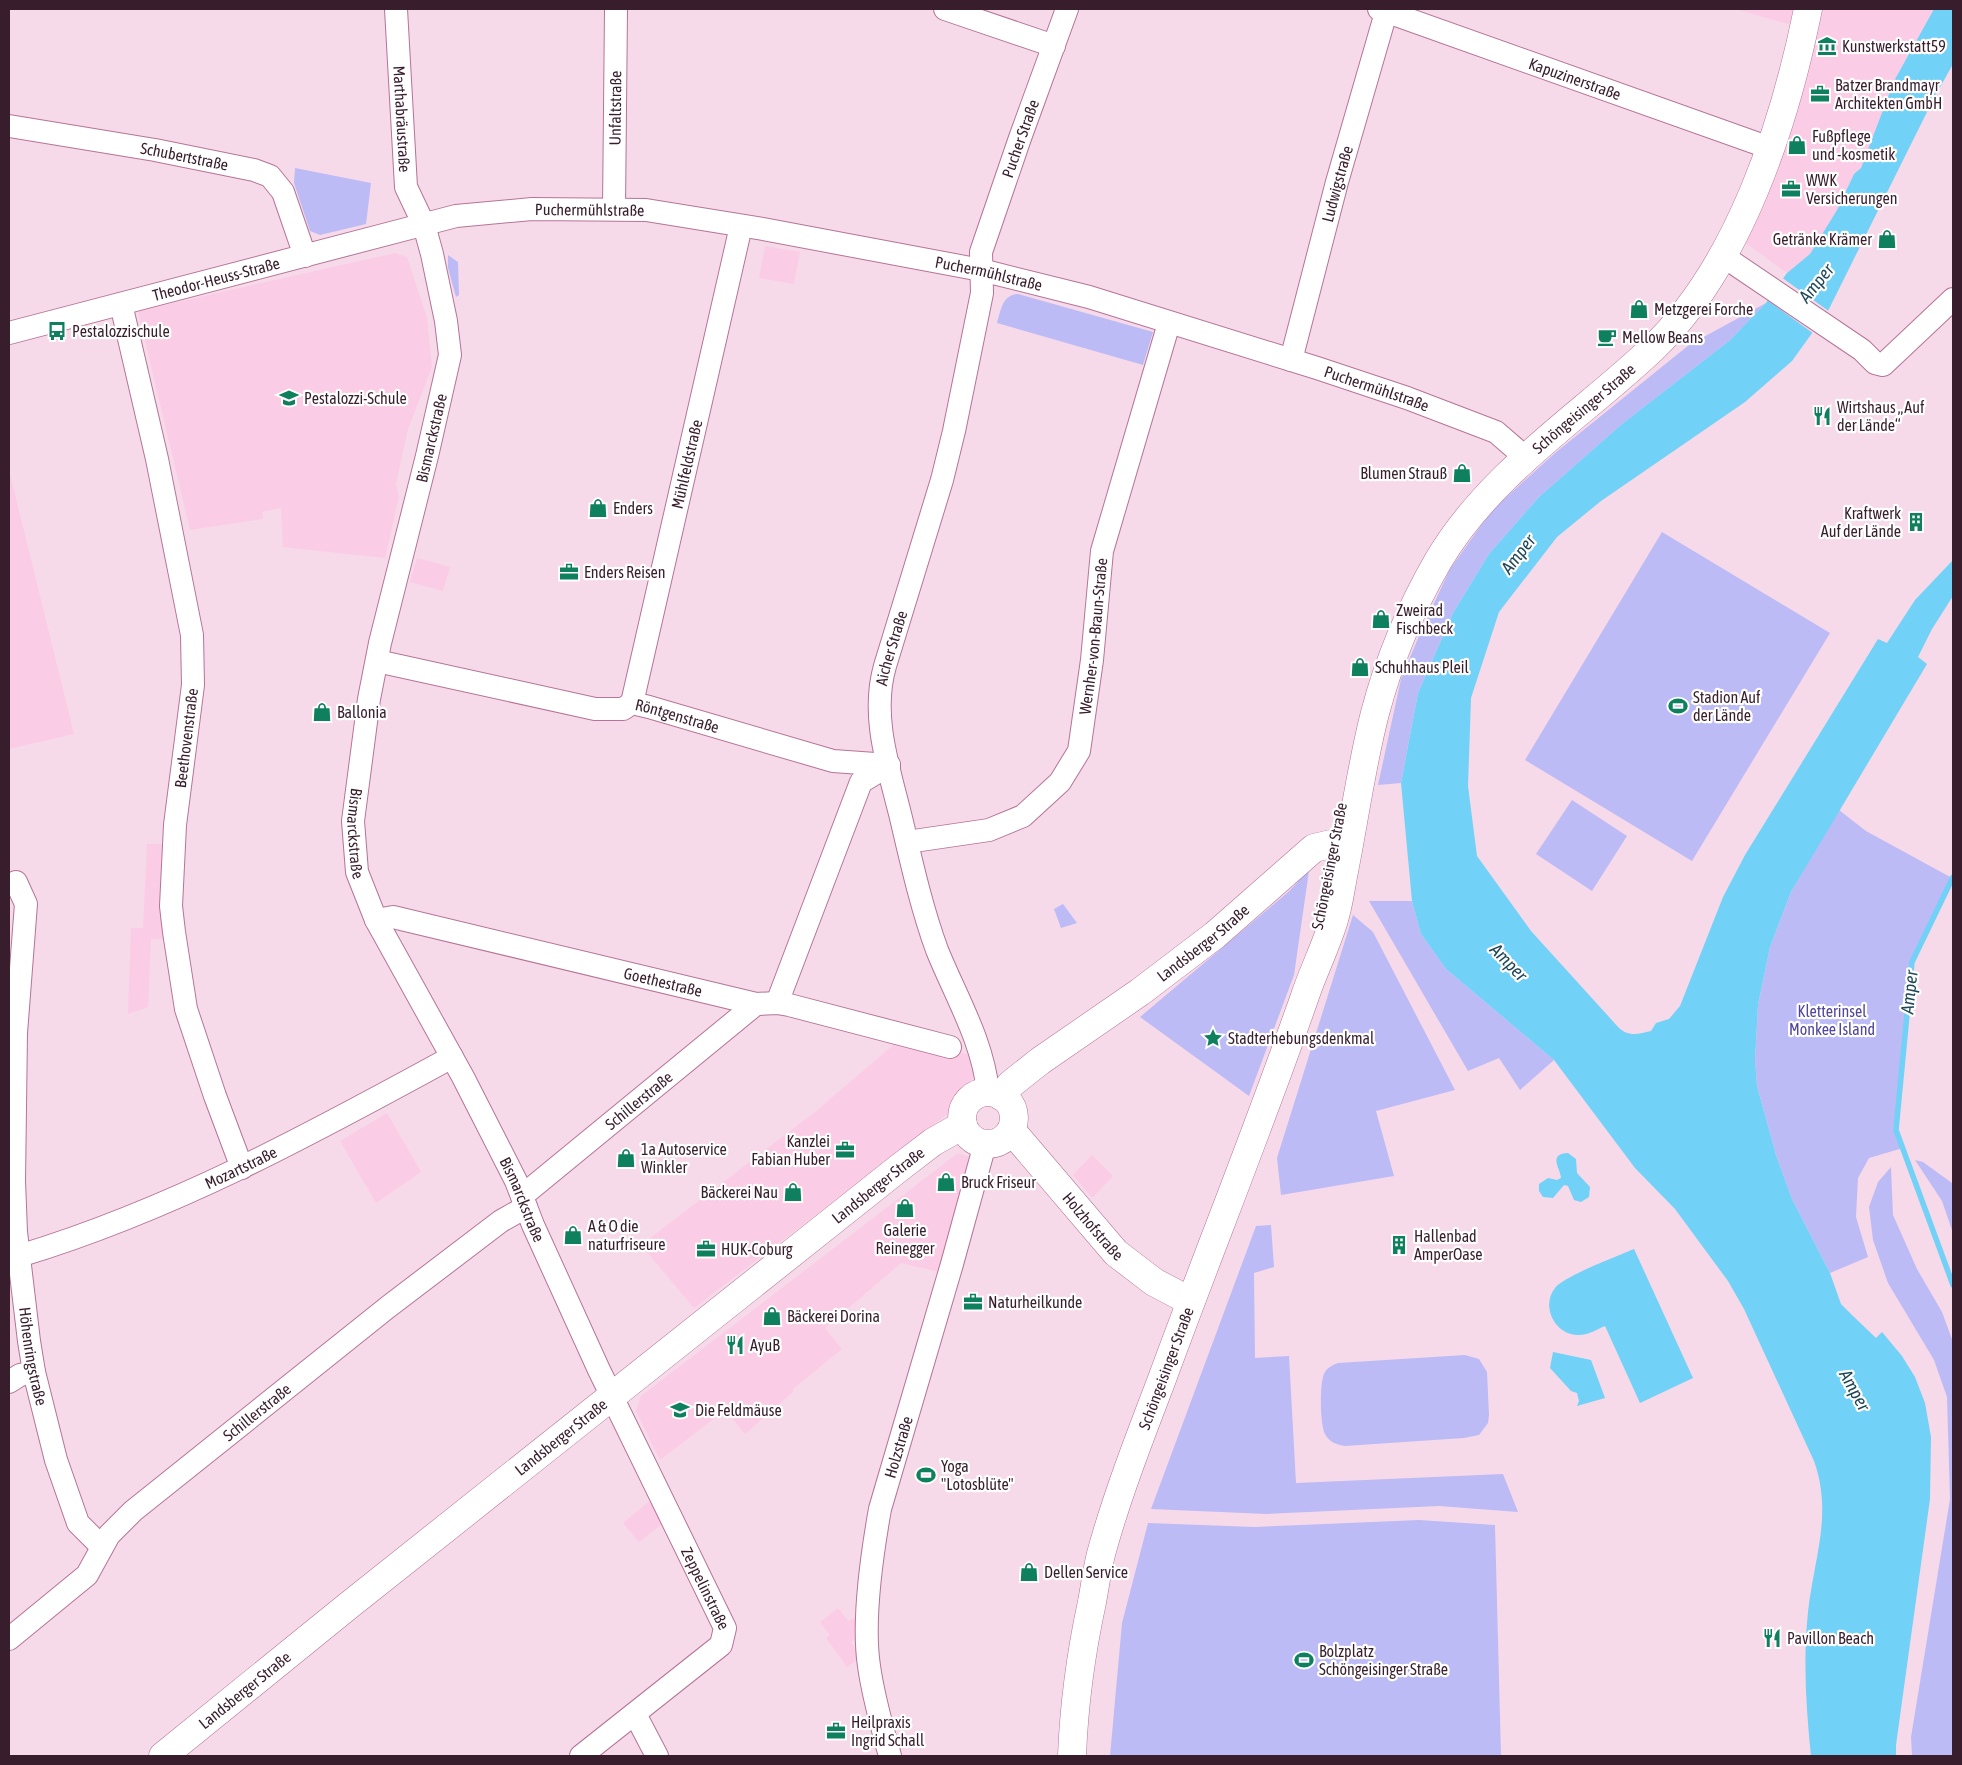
<svg xmlns="http://www.w3.org/2000/svg" width="1962" height="1765" viewBox="0 0 1962 1765" font-family="'Asap Condensed',sans-serif">
<rect width="100%" height="100%" fill="#f7dae9"/>
<g fill="#fbcce5">
<path d="M 1736,9 L 1798,9 L 1795,26 Z"/>
<path d="M 1820,9 L 1934,9 L 1894,81 L 1861,168 L 1854,174 L 1837,210 L 1810,254 L 1787,273 L 1744,242 Z"/>
<path d="M 765,246 L 800,252 L 794,284 L 759,278 Z"/>
<path d="M 395,253 L 407,257 L 427,318 L 432,367 L 408,429 L 396,484 L 399,497 L 385,558 L 283,547 L 281,508 L 262,512 L 263,519 L 190,530 L 138,311 Z"/>
<path d="M 9,470 L 74,734 L 9,749 Z"/>
<path d="M 417,558 L 450,567 L 443,591 L 410,582 Z"/>
<path d="M 147,844 L 163,844 L 165,939 L 151,939 L 148,1007 L 128,1014 L 131,928 L 143,928 Z"/>
<path d="M 899,1040 L 973,1055 L 975,1074 L 958,1106 L 694,1308 L 641,1245 L 815,1112 Z"/>
<path d="M 387,1113 L 421,1172 L 376,1203 L 340,1141 Z"/>
<path d="M 958,1153 L 969,1157 L 971,1163 L 943,1273 L 901,1263 L 825,1328 L 842,1349 L 793,1389 L 793,1392 L 745,1434 L 725,1410 L 660,1460 L 636,1411 L 641,1396 Z"/>
<path d="M 1092,1155 L 1113,1176 L 1092,1198 L 1073,1175 Z"/>
<path d="M 651,1500 L 663,1523 L 639,1542 L 623,1523 Z"/>
<path d="M 838,1608 L 848,1621 L 857,1617 L 858,1637 L 851,1642 L 861,1657 L 847,1667 L 826,1638 L 830,1635 L 820,1622 Z"/>
</g>
<g fill="#bcbbf6">
<path d="M 295,168 L 371,183 L 366,224 L 320,235 L 310,231 L 294,183 Z"/>
<path d="M 448,255 L 458,262 L 459,295 L 456,297 L 448,268 Z"/>
<path d="M 1018,294 L 1153,332 L 1143,365 L 997,323 C 1001,310 1002,295 1018,294 Z"/>
<path d="M 1766,303 L 1729,341 L 1622,424 L 1539,497 L 1489,554 L 1453,613 L 1418,693 L 1401,783 L 1378,785 L 1401,679 L 1421,631 L 1450,569 L 1492,510 L 1555,453 L 1689,345 Z"/>
<path d="M 1662,532 L 1830,633 L 1692,861 L 1525,760 Z"/>
<path d="M 1572,800 L 1627,836 L 1592,891 L 1536,854 Z"/>
<path d="M 1839,810 L 1866,831 L 1952,878 L 1912,962 L 1896,1130 L 1903,1148 L 1869,1158 L 1858,1178 L 1856,1217 L 1868,1257 L 1830,1273 L 1792,1199 L 1776,1155 L 1757,1086 L 1755,1060 L 1758,1005 L 1770,947 L 1791,892 Z"/>
<path d="M 1310,864 L 1294,975 L 1249,1096 L 1140,1017 L 1287,893 L 1298,882 L 1293,879 Z"/>
<path d="M 1369,901 L 1412,901 L 1421,934 L 1446,969 L 1554,1060 L 1520,1090 L 1499,1058 L 1468,1071 Z"/>
<path d="M 1063,904 L 1077,923 L 1061,928 L 1054,909 Z"/>
<path d="M 1353,915 L 1373,932 L 1455,1090 L 1376,1111 L 1394,1176 L 1281,1195 L 1277,1158 Z"/>
<path d="M 1915,1160 L 1923,1162 L 1952,1183 L 1953,1233 L 1942,1201 Z"/>
<path d="M 1891,1167 L 1893,1215 L 1917,1269 L 1942,1312 L 1953,1342 L 1953,1756 L 1912,1756 L 1911,1737 L 1950,1499 L 1947,1397 L 1934,1360 L 1888,1283 L 1873,1240 L 1869,1207 L 1878,1182 Z"/>
<path d="M 1271,1225 L 1274,1267 L 1254,1273 L 1255,1358 L 1289,1356 L 1296,1483 L 1503,1474 L 1518,1512 L 1439,1506 L 1266,1514 L 1151,1509 L 1256,1226 Z"/>
<path d="M 1465,1355 L 1479,1359 L 1487,1372 L 1489,1415 L 1488,1423 L 1479,1435 L 1464,1438 L 1345,1446 C 1337,1445 1329,1442 1325,1434 C 1320,1425 1319,1380 1325,1372 C 1328,1367 1333,1365 1338,1363 Z"/>
<path d="M 1419,1520 L 1495,1525 L 1501,1756 L 1110,1756 L 1122,1623 L 1148,1523 L 1254,1527 Z"/>
</g>
<g fill="#71d1f6">
<path d="M 1934,9 L 1953,9 L 1953,64 L 1934,98 L 1828,311 L 1792,361 L 1745,402 L 1601,501 L 1557,537 L 1499,612 L 1471,698 L 1468,786 L 1477,856 L 1531,931 L 1619,1028 C 1629,1037 1639,1034 1651,1031 L 1656,1023 L 1669,1019 L 1680,1006 L 1723,897 L 1745,855 L 1878,639 L 1887,643 L 1915,600 L 1953,560 L 1953,596 L 1932,629 L 1918,657 L 1927,664 L 1791,892 L 1770,947 L 1758,1005 L 1755,1060 L 1757,1086 L 1776,1155 L 1792,1199 L 1830,1273 L 1841,1304 L 1852,1315 L 1882,1332 L 1902,1356 L 1915,1377 L 1925,1403 L 1931,1437 L 1930,1499 L 1896,1745 L 1896,1756 L 1811,1756 C 1806,1707 1803,1661 1808,1612 C 1814,1558 1833,1514 1814,1461 L 1744,1309 L 1728,1281 L 1675,1209 L 1635,1168 L 1554,1060 L 1446,969 L 1421,934 L 1412,901 L 1401,783 L 1418,693 L 1453,613 L 1489,554 L 1539,497 L 1622,424 L 1729,341 L 1766,303 L 1787,273 L 1810,254 L 1837,210 L 1854,174 L 1861,168 L 1894,81 Z"/>
<path d="M 1568,1153 L 1576,1159 L 1577,1173 L 1590,1187 L 1589,1197 L 1581,1202 L 1574,1200 L 1568,1186 L 1564,1185 L 1553,1198 L 1543,1197 L 1539,1191 L 1539,1184 L 1548,1178 L 1557,1180 L 1561,1178 C 1561,1169 1547,1154 1568,1153 Z"/>
<path d="M 1634,1249 L 1693,1378 L 1640,1403 L 1605,1326 C 1597,1329 1589,1335 1579,1335 C 1556,1336 1540,1307 1555,1288 C 1564,1276 1618,1256 1634,1249 Z"/>
<path d="M 1553,1352 L 1591,1360 L 1605,1398 L 1577,1406 L 1579,1401 L 1577,1393 L 1571,1391 L 1550,1368 Z"/>
</g>
<g fill="#f7dae9">
<path d="M 1781,277 L 1830,312 L 1814,334 L 1766,299 Z"/>
<path d="M 1854,1314 L 1878,1327 L 1882,1332 L 1876,1338 L 1852,1315 Z"/>
</g>
<g fill="none" stroke-linecap="round" stroke-linejoin="round">
<path stroke="#71d1f6" stroke-width="5.5" d="M 1953,877 L 1912,962 L 1896,1130 L 1953,1285"/>
<g stroke="#b57498" stroke-width="24">
<g id="street">
<path id="s1" d="M 396,9 L 406,187 L 424,225 L 432,254 L 446,321 L 450,355 L 427,456 L 380,643 L 369,699 L 353,821 L 357,872 L 376,920 L 463,1077 L 516,1181 L 533,1225 L 599,1370 L 725,1628 L 721,1645 L 581,1756"/>
<path d="M 945,9 L 1054,46"/>
<path id="s2" d="M 1379,9 L 1770,148"/>
<path id="s3" d="M 9,126 L 155,150 L 254,170 L 270,176 L 283,192 L 305,256"/>
<path id="s4" d="M 614,208 L 616,9"/>
<path d="M 1723,256 L 1862,350 L 1875,363 L 1883,365 L 1953,299"/>
<path d="M 121,304 L 157,459 L 192,635 L 193,685 L 175,825 L 171,906 L 174,932 L 186,1009 L 215,1096 L 242,1168"/>
<path id="s5" d="M 9,333 L 456,216 L 532,209 L 646,210 L 763,229 L 981,270 L 1089,297 L 1317,368 L 1407,398 L 1496,432 L 1526,458"/>
<path id="s6" d="M 1291,360 L 1337,182 L 1387,9"/>
<path id="s7" d="M 377,661 L 595,709 L 623,709 L 632,703 L 649,707 L 833,761 L 889,765"/>
<path id="s8" d="M 632,703 L 741,226"/>
<path id="s9" d="M 907,842 L 989,830 L 1023,816 L 1060,782 L 1079,751 L 1092,660 L 1102,551 L 1169,323"/>
<path id="s10" d="M 16,882 L 26,904 L 16,1033 L 14,1181 L 16,1232 L 29,1341 L 34,1372 L 56,1460 L 78,1523 L 102,1547"/>
<path id="s11" d="M 376,920 L 393,917 L 756,1004 L 777,1003 L 789,1005 L 950,1047"/>
<path d="M 777,1003 L 861,782 L 889,765"/>
<path id="s12" d="M 988,1092 C 983,1041 956,997 937,950 C 922,909 912,865 902,822 C 890,771 870,718 885,666 L 942,480 L 954,431 L 982,293 L 981,252 L 1020,138 L 1067,9"/>
<path id="s13" d="M 522,1196 L 756,1004"/>
<path id="s14" d="M 19,1256 C 172,1210 313,1133 452,1057"/>
<path d="M 9,1382 L 20,1375 L 34,1372"/>
<path id="s15" d="M 9,1639 L 87,1575 L 109,1535 L 133,1511 L 388,1307 L 501,1221 L 526,1207"/>
<path d="M 635,1714 L 657,1756"/>
<path id="s16" d="M 890,1756 C 882,1727 873,1696 869,1666 C 862,1620 872,1554 880,1509 L 952,1264 L 985,1144"/>
</g>
</g>
<g stroke="#b57498" stroke-width="29">
<g id="secondary">
<circle cx="988" cy="1118" r="26"/>
<path id="s17" d="M 1001,1096 L 1011,1084 L 1040,1061 L 1140,992 L 1215,935 L 1314,848 L 1331,844"/>
<path id="s18" d="M 1012,1131 L 1116,1253 L 1154,1282 L 1190,1301"/>
<path id="s19" d="M 163,1756 L 348,1606 L 899,1168 L 933,1142 L 963,1125"/>
<path id="s20" d="M 1072,1756 C 1074,1704 1081,1653 1092,1602 C 1095,1586 1097,1570 1101,1554 C 1117,1495 1140,1437 1162,1379 C 1209,1251 1260,1125 1305,996 C 1313,972 1325,948 1333,923 C 1339,905 1341,885 1345,866 C 1355,815 1362,763 1375,713 C 1389,660 1411,608 1438,561 C 1490,473 1580,417 1652,349 C 1739,267 1785,123 1808,9"/>
</g>
</g>
<use href="#street" stroke="#fff" stroke-width="22"/>
<use href="#secondary" stroke="#fff" stroke-width="28"/>
</g>
<defs>
<g id="museum-bare" transform="scale(1.5)"><path d="M0-6L6-3V-2H-6V-3ZM-5-1h2V3h-2ZM-1-1h2V3h-2ZM3-1h2V3H3ZM-6 4H6V6H-6Z" fill="#0f805d" stroke="#fff" stroke-width="2.5" paint-order="stroke"/></g>
<g id="office-bare" transform="scale(1.5)"><path d="M-6-3h4V-5.5h4V-3h4V5H-6ZM-1-4.5V-3h2v-1.5ZM-6 0V1H6V0Z" fill="#0f805d" stroke="#fff" stroke-width="2.5" paint-order="stroke"/></g>
<g id="shop-bare" transform="scale(1.5)"><path d="M-5-2.5h2.3a2.7 3.5 0 0 1 5.4 0H5L5.5 6h-11ZM-1.5-2.5h3a1.5 2.3 0 0 0-3 0Z" fill="#0f805d" stroke="#fff" stroke-width="2.5" paint-order="stroke"/></g>
<g id="bus-bare" transform="scale(1.5)"><path d="M-5-6H5V4H4V6H2V4H-2V6H-4V4H-5ZM-3.5-4V0h7V-4ZM-3.5 1.2v1.5H-2V1.2ZM2 1.2v1.5H3.5V1.2Z" fill="#0f805d" stroke="#fff" stroke-width="2.5" paint-order="stroke"/></g>
<g id="cafe-bare" transform="scale(1.5)"><path d="M-5.5-4.5H6V0H3Q3 3.5 0 3.5H-2.5Q-5.5 3.5-5.5 0ZM3-3.2v2h1.7v-2ZM-6 4.5H4V6H-6Z" fill="#0f805d" stroke="#fff" stroke-width="2.5" paint-order="stroke"/></g>
<g id="school-bare" transform="scale(1.5)"><path d="M0-5L7-2L0 1L-7-2ZM-4 1L0 2.5L4 1V4Q0 6-4 4Z" fill="#0f805d" stroke="#fff" stroke-width="2.5" paint-order="stroke"/></g>
<g id="restaurant-bare" transform="scale(1.5)"><path d="M-5-6h1v4h1v-4h1v4h1v-4h1v5L-1.5 .5V6h-2V.5L-5-1ZM5-6V6H3V1.5H1.5Q1.5-4 5-6Z" fill="#0f805d" stroke="#fff" stroke-width="2.5" paint-order="stroke"/></g>
<g id="building-bare" transform="scale(1.5)"><path d="M-4-6H4V6H1V3H-1V6H-4ZM-2.5-4.3h1.7v1.8h-1.7ZM.8-4.3h1.7v1.8H.8ZM-2.5-1h1.7V.8h-1.7ZM.8-1h1.7V.8H.8Z" fill="#0f805d" stroke="#fff" stroke-width="2.5" paint-order="stroke"/></g>
<g id="stadium-bare" transform="scale(1.5)"><path d="M0-5a6.5 5 0 1 0 0 10a6.5 5 0 1 0 0-10ZM-3.5-1.8h7v3.6h-7Z" fill="#0f805d" stroke="#fff" stroke-width="2.5" paint-order="stroke"/></g>
<g id="sight-bare" transform="scale(1.5)"><path d="M0-6L1.8-2.2L6-1.7L2.9 1.2L3.7 5.4L0 3.3L-3.7 5.4L-2.9 1.2L-6-1.7L-1.8-2.2Z" fill="#0f805d" stroke="#fff" stroke-width="2.5" paint-order="stroke"/></g>
</defs>
<g fill-rule="evenodd">
<use href="#museum-bare" x="1827" y="46"/>
<use href="#office-bare" x="1820" y="94"/>
<use href="#shop-bare" x="1797" y="145"/>
<use href="#office-bare" x="1791" y="189"/>
<use href="#shop-bare" x="1887" y="239"/>
<use href="#shop-bare" x="1639" y="309"/>
<use href="#bus-bare" x="57" y="331"/>
<use href="#cafe-bare" x="1607" y="337"/>
<use href="#school-bare" x="289" y="398"/>
<use href="#restaurant-bare" x="1822" y="416"/>
<use href="#shop-bare" x="1462" y="473"/>
<use href="#shop-bare" x="598" y="508"/>
<use href="#building-bare" x="1916" y="522"/>
<use href="#office-bare" x="569" y="572"/>
<use href="#shop-bare" x="1381" y="619"/>
<use href="#shop-bare" x="1360" y="667"/>
<use href="#stadium-bare" x="1678" y="706"/>
<use href="#shop-bare" x="322" y="712"/>
<use href="#sight-bare" x="1213" y="1038"/>
<use href="#office-bare" x="845" y="1150"/>
<use href="#shop-bare" x="626" y="1158"/>
<use href="#shop-bare" x="946" y="1182"/>
<use href="#shop-bare" x="793" y="1192"/>
<use href="#shop-bare" x="905" y="1208"/>
<use href="#shop-bare" x="573" y="1235"/>
<use href="#building-bare" x="1399" y="1245"/>
<use href="#office-bare" x="706" y="1249"/>
<use href="#office-bare" x="973" y="1302"/>
<use href="#shop-bare" x="772" y="1316"/>
<use href="#restaurant-bare" x="735" y="1345"/>
<use href="#school-bare" x="680" y="1410"/>
<use href="#stadium-bare" x="926" y="1475"/>
<use href="#shop-bare" x="1029" y="1572"/>
<use href="#restaurant-bare" x="1772" y="1638"/>
<use href="#stadium-bare" x="1304" y="1660"/>
<use href="#office-bare" x="836" y="1731"/>
</g>
<g text-anchor="middle" dominant-baseline="central" stroke-width="4.5" stroke-linejoin="round" paint-order="stroke">
<g font-size="16" fill="#381e2d" stroke="#fff" text-anchor="start">
<text x="1842" y="46">Kunstwerkstatt59</text>
<text x="1835" y="85">Batzer Brandmayr<tspan x="1835" dy="18">Architekten GmbH</tspan></text>
<text x="1812" y="136">Fußpflege<tspan x="1812" dy="18">und -kosmetik</tspan></text>
<text x="1806" y="180">WWK<tspan x="1806" dy="18">Versicherungen</tspan></text>
<text x="1872" y="239" text-anchor="end">Getränke Krämer</text>
<text x="1654" y="309">Metzgerei Forche</text>
<text x="72" y="331">Pestalozzischule</text>
<text x="1622" y="337">Mellow Beans</text>
<text x="304" y="398">Pestalozzi-Schule</text>
<text x="1837" y="407">Wirtshaus „Auf<tspan x="1837" dy="18">der Lände“</tspan></text>
<text x="1447" y="473" text-anchor="end">Blumen Strauß</text>
<text x="613" y="508">Enders</text>
<text x="1901" y="513" text-anchor="end">Kraftwerk<tspan x="1901" dy="18">Auf der Lände</tspan></text>
<text x="584" y="572">Enders Reisen</text>
<text x="1396" y="610">Zweirad<tspan x="1396" dy="18">Fischbeck</tspan></text>
<text x="1375" y="667">Schuhhaus Pleil</text>
<text x="1693" y="697">Stadion Auf<tspan x="1693" dy="18">der Lände</tspan></text>
<text x="337" y="712">Ballonia</text>
<text x="1228" y="1038">Stadterhebungsdenkmal</text>
<text x="830" y="1141" text-anchor="end">Kanzlei<tspan x="830" dy="18">Fabian Huber</tspan></text>
<text x="641" y="1149">1a Autoservice<tspan x="641" dy="18">Winkler</tspan></text>
<text x="961" y="1182">Bruck Friseur</text>
<text x="778" y="1192" text-anchor="end">Bäckerei Nau</text>
<text x="588" y="1226">A &amp; O die<tspan x="588" dy="18">naturfriseure</tspan></text>
<text x="905" y="1230" text-anchor="middle">Galerie<tspan x="905" dy="18">Reinegger</tspan></text>
<text x="1414" y="1236">Hallenbad<tspan x="1414" dy="18">AmperOase</tspan></text>
<text x="721" y="1249">HUK-Coburg</text>
<text x="988" y="1302">Naturheilkunde</text>
<text x="787" y="1316">Bäckerei Dorina</text>
<text x="750" y="1345">AyuB</text>
<text x="695" y="1410">Die Feldmäuse</text>
<text x="941" y="1466">Yoga<tspan x="941" dy="18">"Lotosblüte"</tspan></text>
<text x="1044" y="1572">Dellen Service</text>
<text x="1787" y="1638">Pavillon Beach</text>
<text x="1319" y="1651">Bolzplatz<tspan x="1319" dy="18">Schöngeisinger Straße</tspan></text>
<text x="851" y="1722">Heilpraxis<tspan x="851" dy="18">Ingrid Schall</tspan></text>
</g>
<g font-size="16" fill="#381e2d" stroke="#fff">
<text stroke="none"><textPath href="#s2" startOffset="208">Kapuzinerstraße</textPath></text>
<text stroke="none"><textPath href="#s4" startOffset="100">Unfaltstraße</textPath></text>
<text stroke="none"><textPath href="#s1" startOffset="110">Marthabräustraße</textPath></text>
<text stroke="none"><textPath href="#s12" startOffset="990">Pucher Straße</textPath></text>
<text stroke="none"><textPath href="#s3" startOffset="178">Schubertstraße</textPath></text>
<text stroke="none"><textPath href="#s6" startOffset="182">Ludwigstraße</textPath></text>
<text stroke="none"><textPath href="#s5" startOffset="596">Puchermühlstraße</textPath></text>
<text stroke="none"><textPath href="#s5" startOffset="1001">Puchermühlstraße</textPath></text>
<text stroke="none"><textPath href="#s5" startOffset="214">Theodor-Heuss-Straße</textPath></text>
<text stroke="none"><textPath href="#s5" startOffset="1406">Puchermühlstraße</textPath></text>
<text stroke="none"><textPath href="#s20" startOffset="1468">Schöngeisinger Straße</textPath></text>
<text transform="translate(431 438) rotate(-77)">Bismarckstraße</text>
<text stroke="none"><textPath href="#s8" startOffset="245">Mühlfeldstraße</textPath></text>
<text stroke="none"><textPath href="#s9" startOffset="322">Wernher-von-Braun-Straße</textPath></text>
<text stroke="none"><textPath href="#s12" startOffset="462">Aicher Straße</textPath></text>
<text stroke="none"><textPath href="#s7" startOffset="309">Röntgenstraße</textPath></text>
<text transform="translate(186 738) rotate(-83)">Beethovenstraße</text>
<text stroke="none"><textPath href="#s1" startOffset="842">Bismarckstraße</textPath></text>
<text transform="translate(1329 866) rotate(-79)">Schöngeisinger Straße</text>
<text stroke="none"><textPath href="#s17" startOffset="254">Landsberger Straße</textPath></text>
<text stroke="none"><textPath href="#s11" startOffset="295">Goethestraße</textPath></text>
<text stroke="none"><textPath href="#s13" startOffset="151">Schillerstraße</textPath></text>
<text stroke="none"><textPath href="#s14" startOffset="239">Mozartstraße</textPath></text>
<text stroke="none"><textPath href="#s19" startOffset="915">Landsberger Straße</textPath></text>
<text stroke="none"><textPath href="#s1" startOffset="1248">Bismarckstraße</textPath></text>
<text stroke="none"><textPath href="#s18" startOffset="125">Holzhofstraße</textPath></text>
<text stroke="none"><textPath href="#s10" startOffset="478">Höhenringstraße</textPath></text>
<text stroke="none"><textPath href="#s20" startOffset="401">Schöngeisinger Straße</textPath></text>
<text stroke="none"><textPath href="#s15" startOffset="339">Schillerstraße</textPath></text>
<text stroke="none"><textPath href="#s19" startOffset="510">Landsberger Straße</textPath></text>
<text stroke="none"><textPath href="#s16" startOffset="315">Holzstraße</textPath></text>
<text stroke="none"><textPath href="#s1" startOffset="1678">Zeppelinstraße</textPath></text>
<text stroke="none"><textPath href="#s19" startOffset="105">Landsberger Straße</textPath></text>
</g>
<g font-size="16" fill="#51469c" stroke="#fff">
<text x="1832" y="1011">Kletterinsel<tspan x="1832" dy="18">Monkee Island</tspan></text>
</g>
<g font-size="18" font-style="italic" fill="#1e4858" stroke="#fff">
<text transform="translate(1816 283) rotate(-51)">Amper</text>
<text transform="translate(1518 554) rotate(-52)">Amper</text>
<text transform="translate(1509 962) rotate(46)">Amper</text>
<text transform="translate(1909 992) rotate(-84)">Amper</text>
<text transform="translate(1855 1390) rotate(61)">Amper</text>
</g>
</g>
<rect width="1962" height="1765" fill="none" stroke="#381e2d" stroke-width="20"/>
</svg>
